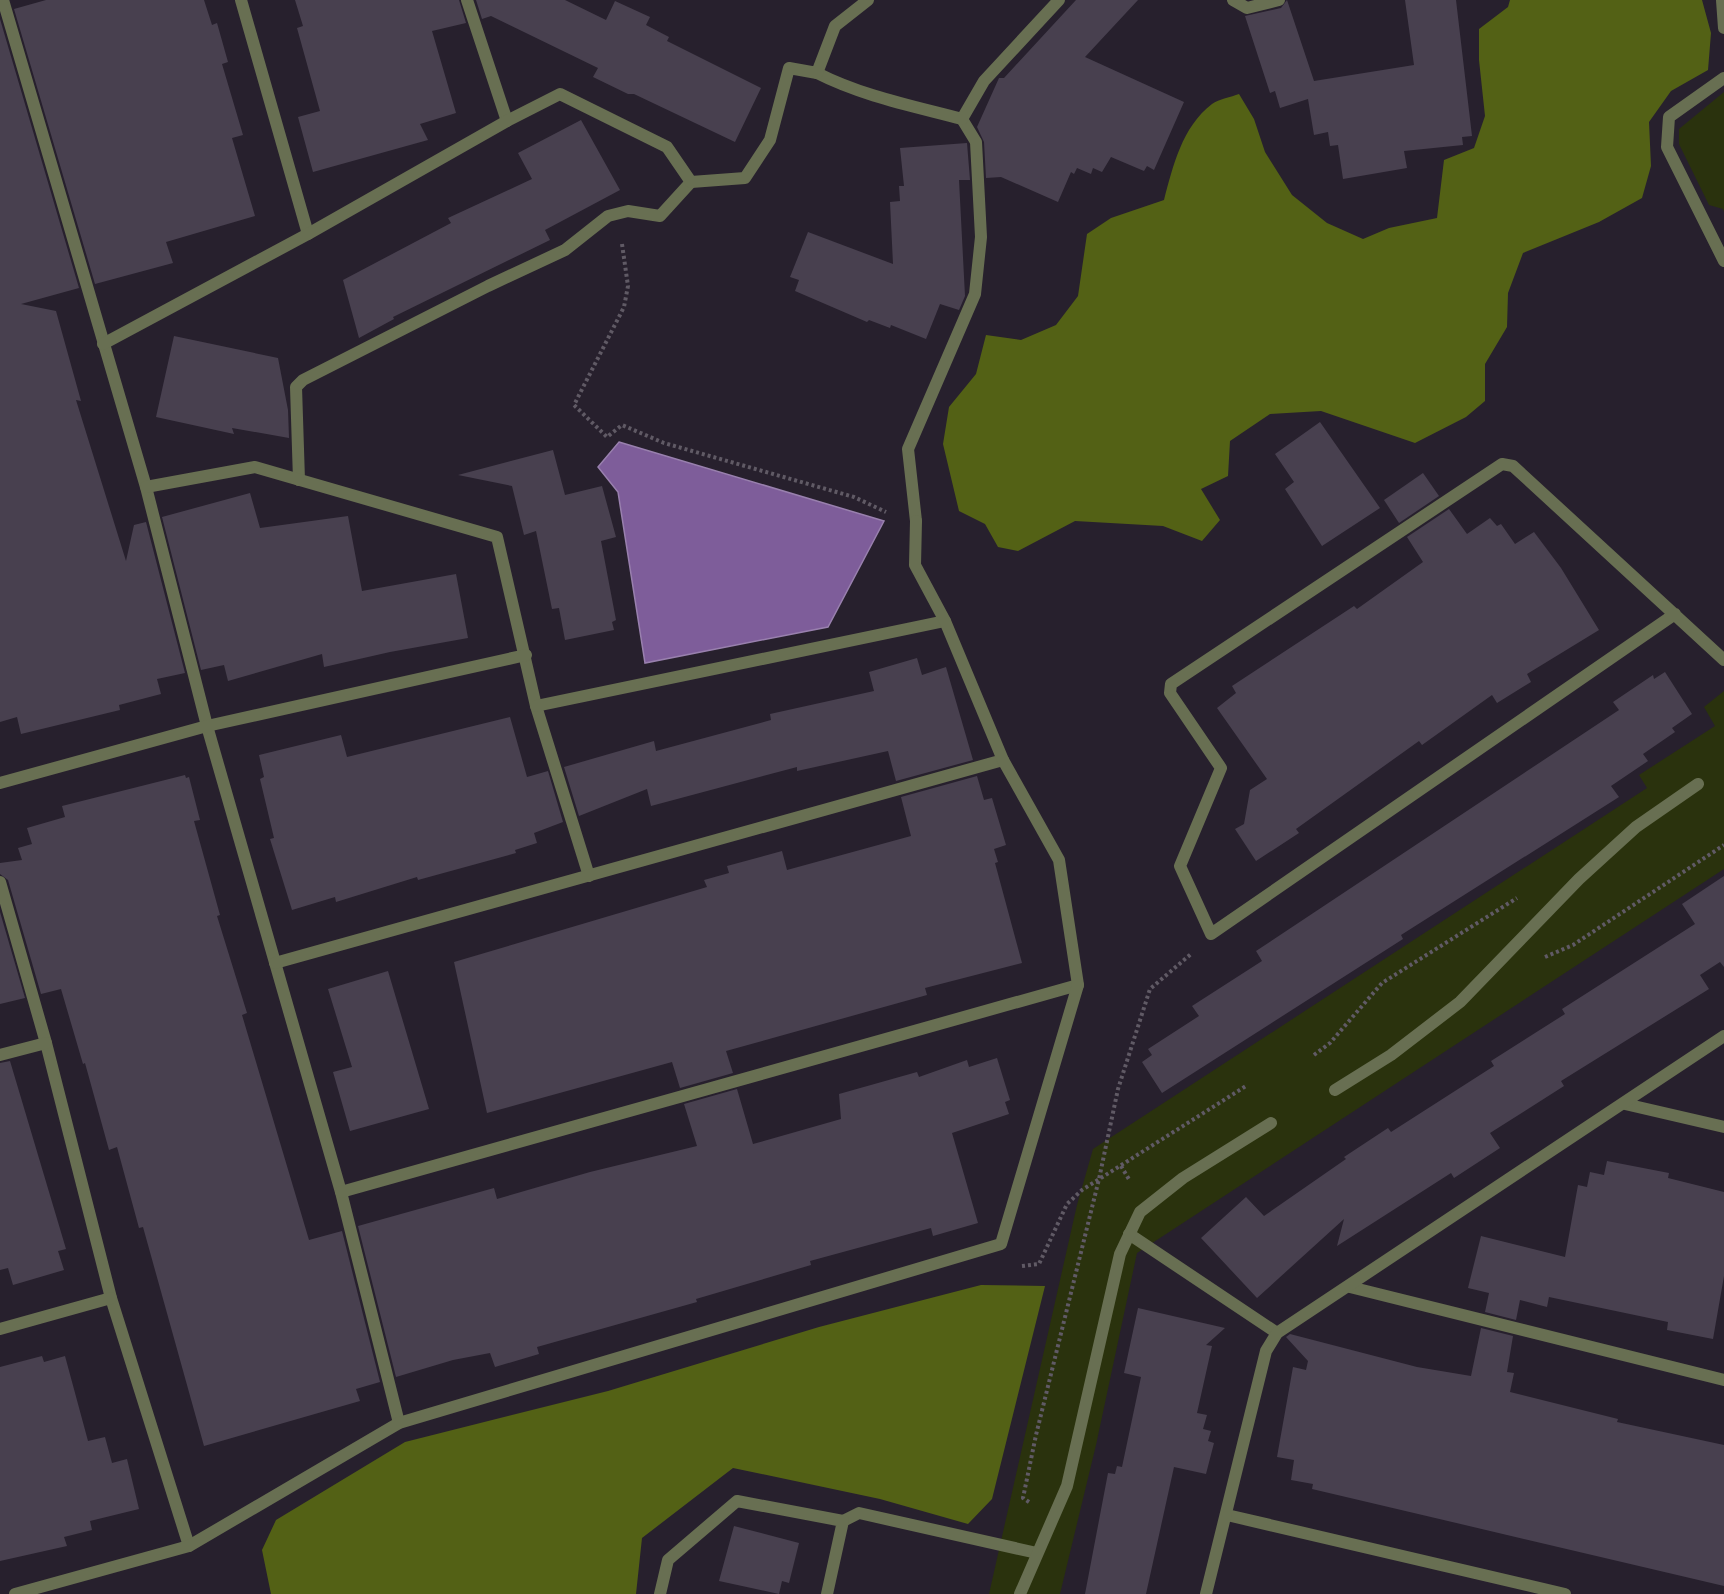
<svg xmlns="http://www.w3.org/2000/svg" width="1724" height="1594" viewBox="0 0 1724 1594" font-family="'Noto Serif',serif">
<rect width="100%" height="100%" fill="#27202d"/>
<g fill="#2a320d">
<path d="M 1724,92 L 1724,212 L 1723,209 L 1709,205 L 1679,144 L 1679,129 Z"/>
<path d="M 1724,691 L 1724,869 L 1137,1253 L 1096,1445 L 1060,1594 L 989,1594 L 1077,1205 L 1093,1149 L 1647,788 L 1639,775 L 1715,726 L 1704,707 Z"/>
</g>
<g fill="#536115">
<path d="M 1510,0 L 1702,0 L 1711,33 L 1708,70 L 1671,91 L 1649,122 L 1651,166 L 1642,198 L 1599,222 L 1523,253 L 1508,293 L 1507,327 L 1485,364 L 1485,401 L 1466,417 L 1415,443 L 1321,411 L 1270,414 L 1230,441 L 1228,476 L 1201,489 L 1220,520 L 1202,541 L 1163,526 L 1075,521 L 1018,551 L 998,547 L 985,524 L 959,511 L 943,444 L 949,407 L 976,374 L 986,335 L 1021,340 L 1056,325 L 1078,296 L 1087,234 L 1111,218 L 1164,200 C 1173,166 1182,127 1212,104 C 1219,99 1231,97 1239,94 L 1254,119 L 1265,152 L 1292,195 L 1327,223 L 1363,239 L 1389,228 L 1437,218 L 1444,160 L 1474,148 L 1485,116 L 1479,60 L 1479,29 L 1508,7 Z"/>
<path d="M 981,1285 L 1045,1286 L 992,1499 L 968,1524 L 880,1499 L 733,1468 L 642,1538 L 636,1594 L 271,1594 L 262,1550 L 276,1520 L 405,1442 L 608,1391 L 819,1327 Z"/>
</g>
<path fill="#7e5d9a" stroke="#9980ae" stroke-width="1.5" d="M 619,442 L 884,521 L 828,627 L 645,663 L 618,492 L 598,467 Z"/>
<g fill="#48404f">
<path d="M 46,0 L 204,0 L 212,25 L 217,23 L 228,62 L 222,64 L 243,135 L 232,138 L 255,216 L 166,242 L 173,263 L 95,284 L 14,9 Z"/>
<path d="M 295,0 L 459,0 L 466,23 L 432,31 L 456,113 L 420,124 L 428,140 L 313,172 L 298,117 L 320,111 L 297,28 L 303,26 Z"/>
<path d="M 476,0 L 565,0 L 606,20 L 615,1 L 650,17 L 646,25 L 669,37 L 667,41 L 761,88 L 735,142 L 634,94 L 628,94 L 593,77 L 598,68 L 491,16 L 482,19 Z"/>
<path d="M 1076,0 L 1138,0 L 1085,57 L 1184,102 L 1154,170 L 1147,166 L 1144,171 L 1111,157 L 1102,172 L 1093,168 L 1091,174 L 1077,168 L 1074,174 L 1071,172 L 1058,202 L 1001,177 L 986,178 L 984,142 L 977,127 L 999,78 L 1004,78 Z"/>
<path d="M 1287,0 L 1314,81 L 1414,65 L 1405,0 L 1456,0 L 1472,136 L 1462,137 L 1463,145 L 1404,151 L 1407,168 L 1343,179 L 1338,145 L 1330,146 L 1328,132 L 1314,135 L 1308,99 L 1280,108 L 1275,91 L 1270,93 L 1245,16 L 1281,8 Z"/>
<path d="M 0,19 L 79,288 L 21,304 L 56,311 L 81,401 L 76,400 L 126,561 L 134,525 L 146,522 L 185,673 L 157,679 L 161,694 L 119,705 L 120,710 L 21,734 L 17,717 L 0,722 Z"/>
<path d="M 581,120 L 620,190 L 545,230 L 550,240 L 393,317 L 394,319 L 359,338 L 343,280 L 451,223 L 448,218 L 532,179 L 518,153 Z"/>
<path d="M 967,143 L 970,180 L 959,180 L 965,296 L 959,310 L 940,304 L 926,339 L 891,325 L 890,328 L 869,320 L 867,322 L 795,291 L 799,280 L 790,277 L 808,232 L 893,264 L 890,202 L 900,201 L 899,186 L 904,186 L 900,148 Z"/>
<path d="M 174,336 L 278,358 L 288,410 L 289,438 L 232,428 L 234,434 L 156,417 Z"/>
<path d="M 1320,422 L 1380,508 L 1322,546 L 1285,489 L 1294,482 L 1275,454 Z"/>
<path d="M 553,450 L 565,495 L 602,486 L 616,537 L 601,541 L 616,620 L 612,622 L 614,630 L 565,640 L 559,608 L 552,609 L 536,531 L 524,535 L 512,486 L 458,475 Z"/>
<path d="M 1423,473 L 1439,496 L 1399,523 L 1384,500 Z"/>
<path d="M 250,493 L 260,528 L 348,516 L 362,591 L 456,574 L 468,638 L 390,652 L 324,667 L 322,654 L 228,681 L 224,665 L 201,670 L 162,517 Z"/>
<path d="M 1449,509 L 1467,534 L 1490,518 L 1497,526 L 1501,524 L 1515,544 L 1534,532 L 1561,568 L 1599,630 L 1527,674 L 1531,682 L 1497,703 L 1492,695 L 1422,745 L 1419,741 L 1296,829 L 1299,833 L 1256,861 L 1235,829 L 1244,824 L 1250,790 L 1267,779 L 1217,708 L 1236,693 L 1232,686 L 1354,606 L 1357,609 L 1423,562 L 1407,537 Z"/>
<path d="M 917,658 L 922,675 L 946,667 L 973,760 L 896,781 L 888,751 L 797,771 L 797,767 L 651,806 L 647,789 L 579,816 L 564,767 L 654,741 L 656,751 L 771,720 L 770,714 L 874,691 L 869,672 Z"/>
<path d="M 1665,672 L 1692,714 L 1672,728 L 1675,732 L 1643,754 L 1648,761 L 1611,786 L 1619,797 L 1401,935 L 1403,939 L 1162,1093 L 1142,1062 L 1152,1055 L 1148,1049 L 1199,1016 L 1192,1006 L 1262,961 L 1256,951 L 1619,710 L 1613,702 L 1653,675 L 1654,679 Z"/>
<path d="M 510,717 L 527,777 L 548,771 L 563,822 L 534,833 L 537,843 L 515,850 L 516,853 L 418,880 L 417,877 L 336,902 L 335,897 L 292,910 L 270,839 L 274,838 L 260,779 L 264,777 L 259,755 L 341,735 L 347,757 Z"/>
<path d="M 185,775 L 186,778 L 189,777 L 200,820 L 194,821 L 220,915 L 217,916 L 247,1013 L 242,1015 L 309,1240 L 342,1231 L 380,1382 L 356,1389 L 360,1401 L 204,1446 L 143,1227 L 139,1228 L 117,1147 L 109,1150 L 85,1063 L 83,1064 L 61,989 L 41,994 L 8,880 L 0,874 L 0,863 L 22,860 L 18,848 L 32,844 L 27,828 L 65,817 L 62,806 Z"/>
<path d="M 977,776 L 984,800 L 992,798 L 1006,845 L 994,849 L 998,862 L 995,863 L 1022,963 L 925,988 L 927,995 L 726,1051 L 733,1073 L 680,1088 L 672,1062 L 487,1113 L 454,962 L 707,887 L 704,880 L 729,873 L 727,866 L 782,851 L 787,870 L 911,836 L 901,797 Z"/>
<path d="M 1724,876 L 1724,967 L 1720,962 L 1700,975 L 1709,989 L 1561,1081 L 1564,1086 L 1490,1133 L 1500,1148 L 1454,1178 L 1451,1173 L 1337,1246 L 1344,1219 L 1257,1298 L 1201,1238 L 1246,1197 L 1264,1216 L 1346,1159 L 1344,1157 L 1388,1128 L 1391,1132 L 1494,1066 L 1491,1061 L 1565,1014 L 1562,1009 L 1695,924 L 1682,904 Z"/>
<path d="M 0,912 L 25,998 L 0,1004 Z"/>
<path d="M 388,971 L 429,1109 L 350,1131 L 333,1072 L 352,1067 L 328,989 Z"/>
<path d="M 997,1058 L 1010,1100 L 1005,1102 L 1009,1114 L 952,1133 L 978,1223 L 933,1236 L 931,1228 L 810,1261 L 811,1265 L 696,1299 L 697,1302 L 537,1347 L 539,1354 L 495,1367 L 490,1353 L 453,1360 L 396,1377 L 358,1226 L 494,1188 L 497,1199 L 590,1172 L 697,1146 L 684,1104 L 737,1089 L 753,1144 L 841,1119 L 839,1094 L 917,1072 L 919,1077 L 967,1060 L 969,1067 Z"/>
<path d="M 10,1061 L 66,1249 L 58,1251 L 64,1270 L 13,1285 L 8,1268 L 0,1270 L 0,1063 Z"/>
<path d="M 1607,1161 L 1669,1173 L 1668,1178 L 1724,1192 L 1724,1276 L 1713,1339 L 1667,1330 L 1668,1322 L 1549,1297 L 1547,1307 L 1520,1300 L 1516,1320 L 1485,1312 L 1489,1293 L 1468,1288 L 1481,1236 L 1565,1257 L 1578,1185 L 1587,1187 L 1590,1172 L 1604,1175 Z"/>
<path d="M 1138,1308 L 1225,1328 L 1206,1345 L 1212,1346 L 1197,1413 L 1207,1415 L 1203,1429 L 1211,1431 L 1208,1441 L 1214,1443 L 1206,1474 L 1174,1467 L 1146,1594 L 1085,1594 L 1108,1473 L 1115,1474 L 1117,1466 L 1122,1467 L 1141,1377 L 1124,1373 Z"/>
<path d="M 1481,1328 L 1513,1336 L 1507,1372 L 1514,1373 L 1510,1392 L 1618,1419 L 1617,1422 L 1724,1445 L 1724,1586 L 1312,1489 L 1313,1484 L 1291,1480 L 1294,1460 L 1277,1457 L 1293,1367 L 1306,1370 L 1308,1361 L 1286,1337 L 1290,1334 L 1417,1367 L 1471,1376 Z"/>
<path d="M 42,1356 L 44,1362 L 65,1356 L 88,1441 L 105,1437 L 112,1463 L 127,1459 L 139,1509 L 90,1521 L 92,1530 L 64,1537 L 67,1546 L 0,1561 L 0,1367 Z"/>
<path d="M 734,1526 L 799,1543 L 789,1583 L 782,1581 L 779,1594 L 719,1581 Z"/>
</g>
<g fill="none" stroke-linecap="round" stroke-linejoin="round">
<g stroke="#605a65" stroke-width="4" stroke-dasharray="3 3" stroke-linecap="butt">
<path d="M 622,244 L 628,286 L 624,307 L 574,405 L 607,437 L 622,425 L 664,443 L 854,497 L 886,512"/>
<path d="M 1545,957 L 1573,945 L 1724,845"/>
<path d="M 1314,1055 L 1330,1043 L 1382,983 L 1517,898"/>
<path d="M 1121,1166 L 1130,1181"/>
<path d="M 1022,1266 L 1039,1264 L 1067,1204 L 1082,1190 L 1246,1086"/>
<path d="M 1029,1502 L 1023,1498 L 1036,1435 L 1099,1179 L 1118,1089 L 1150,989 L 1191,954"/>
</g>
<g stroke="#686f52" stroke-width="12">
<path d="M 299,480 L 296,387 L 303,380 L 488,286 L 565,250 L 608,216 L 628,211 L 660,216 L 691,182"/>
<path d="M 916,521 L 908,449 L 975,294 L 981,237 L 976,142 L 962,119"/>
<path d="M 1129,1234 L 1277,1333"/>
<path d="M 843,1521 L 859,1513 L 1037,1553"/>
</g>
<g stroke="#686f52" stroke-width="12">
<path d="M 3,0 L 146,487 L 207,726 L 341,1192 L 399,1423"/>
<path d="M 241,0 L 308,234"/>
<path d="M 467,0 L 507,121"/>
<path d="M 1233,0 L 1247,8 L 1279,0"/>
<path d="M 1722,0 L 1724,28"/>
<path d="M 817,73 C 862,96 913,106 962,119 L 984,81 L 1059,0"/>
<path d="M 1724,78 L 1669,117 L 1667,147 L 1724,261"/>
<path d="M 103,344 L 308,234 L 507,121 L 560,94 L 667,147 L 691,182 L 745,178 L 770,140 L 789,68 L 817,73 L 835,26 L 868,0"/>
<path d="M 146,487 L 255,467 L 497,537 L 536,706 L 589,876"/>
<path d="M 1675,614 L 1211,934 L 1180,866 L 1221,768 L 1170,693 L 1171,684 L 1502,464 L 1513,466 L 1724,660"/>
<path d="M 536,706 L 945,621"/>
<path d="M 0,783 L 207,726 L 526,655"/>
<path d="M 0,882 L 46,1043 L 111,1298 L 189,1546"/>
<path d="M 275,963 L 1003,760"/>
<path d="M 0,1055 L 46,1043"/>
<path d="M 1335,1090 L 1391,1055 L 1460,1002 L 1579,879 L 1636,827 L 1698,784"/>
<path d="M 1625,1104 L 1724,1127"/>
<path d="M 341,1192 L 1078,985"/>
<path d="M 1350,1287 L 1724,1380"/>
<path d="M 0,1329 L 111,1298"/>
<path d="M 1227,1515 L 1565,1594"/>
<path d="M 15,1594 L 189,1546 L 399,1423 L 1001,1244 L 1078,985 L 1059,860 L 1003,760 L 945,621 L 915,565 L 916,521"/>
<path d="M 660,1594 L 668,1560 L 737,1501 L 843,1521 L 827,1594"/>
<path d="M 1020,1594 L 1067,1486 L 1120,1254 L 1140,1212 L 1183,1178 L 1271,1123"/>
<path d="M 1206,1594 L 1266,1351 L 1277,1333 L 1724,1036"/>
</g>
</g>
</svg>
